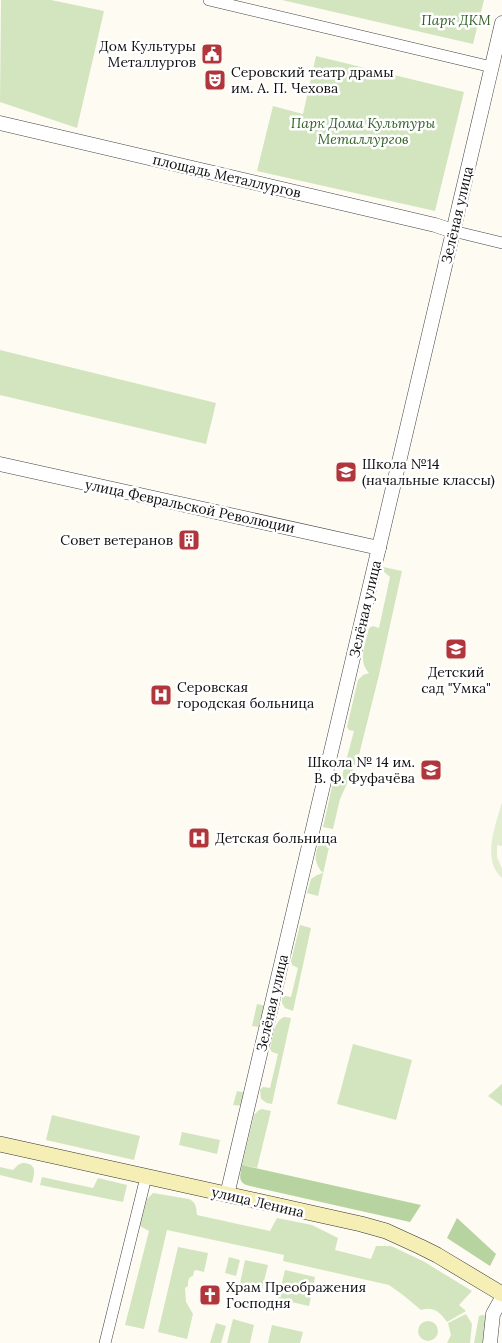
<svg xmlns="http://www.w3.org/2000/svg" width="502" height="1343" viewBox="0 0 502 1343" font-family="Lora,serif">
<rect width="100%" height="100%" fill="#fefbf2"/>
<g fill="#d3e5bf">
<path d="M 1,0 L 51,0 L 104,11 L 77,128 L 0,102 Z"/>
<path d="M 282,0 L 484,0 L 473,44 Z"/>
<path d="M 316,56 L 464,92 L 435,211 L 257,171 L 273,106 L 303,114 Z"/>
<path d="M 0,350 L 216,403 L 206,444 L 0,395 Z"/>
<path d="M 383,567 L 402,571 L 379,675 L 358,759 L 340,799 L 333,829 L 323,827 L 334,778 L 337,775 L 342,776 L 354,731 L 349,730 L 347,727 L 358,680 L 363,675 L 369,673 C 357,661 366,642 369,628 L 373,626 L 379,628 L 390,577 L 383,571 Z"/>
<path d="M 326,842 L 330,843 L 318,896 L 307,893 L 311,879 L 317,875 L 323,873 C 315,865 314,856 318,846 Z"/>
<path d="M 300,925 L 311,928 L 293,1011 L 285,1008 L 282,1003 L 282,998 L 285,996 L 291,997 L 298,968 L 292,965 L 291,961 Z"/>
<path d="M 257,1004 L 267,1006 L 260,1027 L 252,1026 Z"/>
<path d="M 284,1017 L 291,1018 L 272,1104 L 267,1103 L 261,1099 L 260,1090 L 263,1087 L 270,1088 L 278,1054 L 272,1052 L 270,1049 C 273,1038 273,1022 284,1017 Z"/>
<path d="M 353,1044 L 412,1060 L 396,1120 L 337,1104 Z"/>
<path d="M 502,1084 L 502,1106 L 488,1096 Z"/>
<path d="M 237,1091 L 247,1093 L 243,1106 L 233,1105 Z"/>
<path d="M 262,1109 L 271,1111 L 257,1168 L 242,1165 L 254,1115 L 259,1110 Z"/>
<path d="M 52,1115 L 140,1136 L 134,1160 L 46,1140 Z"/>
<path d="M 182,1132 L 220,1140 L 217,1154 L 179,1145 Z"/>
<path d="M 22,1163 C 37,1163 35,1172 32,1183 L 0,1175 L 0,1167 L 13,1170 L 18,1165 Z"/>
<path d="M 42,1177 L 93,1188 L 98,1178 L 127,1185 L 123,1202 L 40,1185 Z"/>
<path d="M 153,1193 L 189,1199 C 197,1203 196,1208 197,1215 L 270,1231 L 277,1218 L 312,1225 L 338,1238 L 335,1250 L 371,1259 L 376,1246 L 391,1246 L 423,1261 L 472,1291 L 459,1305 L 466,1311 L 447,1322 C 440,1312 433,1306 421,1310 L 403,1295 L 389,1285 L 283,1261 L 284,1255 L 167,1230 L 144,1329 L 125,1325 L 149,1231 L 140,1226 L 147,1199 Z"/>
<path d="M 178,1247 L 208,1253 L 204,1272 L 196,1270 L 194,1271 L 193,1276 C 188,1277 188,1281 188,1286 L 185,1288 L 186,1302 L 193,1314 L 187,1339 L 158,1332 Z"/>
<path d="M 229,1257 L 240,1260 L 236,1276 L 225,1273 Z"/>
<path d="M 245,1260 L 268,1265 L 261,1293 L 239,1288 Z"/>
<path d="M 285,1270 L 315,1277 L 309,1306 L 278,1299 Z"/>
<path d="M 466,1314 L 472,1324 L 470,1343 L 447,1343 L 451,1335 L 448,1323 Z"/>
<path d="M 482,1315 L 486,1316 L 486,1343 L 474,1343 L 479,1316 Z"/>
<path d="M 233,1319 L 254,1325 L 250,1343 L 227,1343 Z"/>
<circle cx="428" cy="1331" r="10"/>
<path d="M 216,1323 L 226,1326 L 221,1343 L 210,1343 Z"/>
<path d="M 272,1325 L 303,1332 L 300,1343 L 268,1343 Z"/>
</g>
<g fill="#b7d4a0">
<path d="M 242,1165 L 421,1205 L 410,1222 L 250,1186 C 237,1183 240,1176 242,1165 Z"/>
<path d="M 457,1218 L 496,1254 L 490,1266 L 447,1238 Z"/>
</g>
<path fill="#e3edd0" d="M 502,802 L 502,846 L 497,845 L 497,857 L 502,869 L 502,878 C 481,859 496,825 502,802 Z"/>
<g fill="none" stroke-linecap="round" stroke-linejoin="round">
<g stroke="#424242" stroke-width="12">
<g id="minor">
<path d="M 209,0 L 492,67"/>
<path d="M 453,231 L 502,243"/>
<path d="M 105,1343 L 146,1177"/>
</g>
</g>
<g stroke="#424242" stroke-width="15">
<g id="tertiary">
<path d="M 0,123 L 435,225 L 453,231"/>
<path d="M 0,464 L 379,548"/>
<path d="M 227,1195 L 502,23"/>
<path d="M 490,1343 L 493,1314 L 502,1298"/>
</g>
</g>
<g stroke="#313131" stroke-width="16">
<path id="secondary" d="M 0,1144 L 361,1224 L 386,1231 L 421,1247 L 437,1255 L 502,1294"/>
</g>
<use href="#minor" stroke="#fff" stroke-width="11"/>
<use href="#tertiary" stroke="#fff" stroke-width="14"/>
<use href="#secondary" stroke="#f6efb5" stroke-width="15"/>
</g>
<defs>
<g id="civic-square" transform="scale(1.125)"><rect x="-9" y="-9" width="18" height="18" rx="4" fill="#b0363c" stroke="#fff"/><path d="M-.6-6.5H3V-4.5H.6V-3L4-1V1h2V6H-6V1h2V-1L-.6-3ZM-1.2 2.5V6h2.4V2.5Z" fill="#fff"/></g>
<g id="theatre-square" transform="scale(1.125)"><rect x="-9" y="-9" width="18" height="18" rx="4" fill="#b0363c" stroke="#fff"/><path d="M-5-5.5Q0-4 5-5.5V0Q5 5 0 6Q-5 5-5 0ZM-3.3-2.5H-1v1.5H-3.3ZM1-2.5H3.3v1.5H1ZM-2.8 1Q0 5.5 2.8 1Z" fill="#fff"/></g>
<g id="school-square" transform="scale(1.125)"><rect x="-9" y="-9" width="18" height="18" rx="4" fill="#b0363c" stroke="#fff"/><path d="M0-5L7-2L0 1L-7-2ZM-4 1L0 2.5L4 1V4Q0 6-4 4Z" fill="#fff"/></g>
<g id="building-square" transform="scale(1.125)"><rect x="-9" y="-9" width="18" height="18" rx="4" fill="#b0363c" stroke="#fff"/><path d="M-4-6H4V6H1V3H-1V6H-4ZM-2.5-4.3h1.7v1.8h-1.7ZM.8-4.3h1.7v1.8H.8ZM-2.5-1h1.7V.8h-1.7ZM.8-1h1.7V.8H.8Z" fill="#fff"/></g>
<g id="hospital-square" transform="scale(1.125)"><rect x="-9" y="-9" width="18" height="18" rx="4" fill="#b0363c" stroke="#fff"/><path d="M-5-5h3v3.5h4V-5h3V5h-3V1.5h-4V5h-3Z" fill="#fff"/></g>
<g id="church-square" transform="scale(1.125)"><rect x="-9" y="-9" width="18" height="18" rx="4" fill="#b0363c" stroke="#fff"/><path d="M-1.2-6h2.4v3.5h3.3v2.4h-3.3V6h-2.4V-.1h-3.3v-2.4h3.3Z" fill="#fff"/></g>
</defs>
<g fill-rule="evenodd">
<use href="#civic-square" x="212" y="54"/>
<use href="#theatre-square" x="215" y="80"/>
<use href="#school-square" x="346" y="472"/>
<use href="#building-square" x="189" y="540"/>
<use href="#school-square" x="456" y="649"/>
<use href="#hospital-square" x="161" y="695"/>
<use href="#school-square" x="431" y="770"/>
<use href="#hospital-square" x="199" y="838"/>
<use href="#church-square" x="210" y="1295"/>
</g>
<g text-anchor="middle" dominant-baseline="central" stroke-width="5" stroke-linejoin="round" paint-order="stroke">
<g font-size="14" font-style="italic" fill="#326026" stroke="#fff">
<text x="456" y="20">Парк ДКМ</text>
<text x="363" y="123">Парк Дома Культуры<tspan x="363" dy="16">Металлургов</tspan></text>
</g>
<g font-size="14" fill="#0f0f0f" stroke="#fff" text-anchor="start">
<text x="196" y="46" text-anchor="end">Дом Культуры<tspan x="196" dy="16">Металлургов</tspan></text>
<text x="231" y="72">Серовский театр драмы<tspan x="231" dy="16">им. А. П. Чехова</tspan></text>
<text x="362" y="464">Школа №14<tspan x="362" dy="16">(начальные классы)</tspan></text>
<text x="173" y="540" text-anchor="end">Совет ветеранов</text>
<text x="456" y="672" text-anchor="middle">Детский<tspan x="456" dy="16">сад "Умка"</tspan></text>
<text x="177" y="687">Серовская<tspan x="177" dy="16">городская больница</tspan></text>
<text x="415" y="762" text-anchor="end">Школа № 14 им.<tspan x="415" dy="16">В. Ф. Фуфачёва</tspan></text>
<text x="215" y="838">Детская больница</text>
<text x="226" y="1287">Храм Преображения<tspan x="226" dy="16">Господня</tspan></text>
</g>
<g font-size="14" fill="#0f0f0f" stroke="#fff">
<text transform="translate(227 176) rotate(13)">площадь Металлургов</text>
<text transform="translate(457 215) rotate(-77)">Зелёная улица</text>
<text transform="translate(190 506) rotate(12)">улица Февральской Революции</text>
<text transform="translate(365 609) rotate(-77)">Зелёная улица</text>
<text transform="translate(272 1003) rotate(-77)">Зелёная улица</text>
<text transform="translate(258 1202) rotate(13)">улица Ленина</text>
</g>
</g>
</svg>
